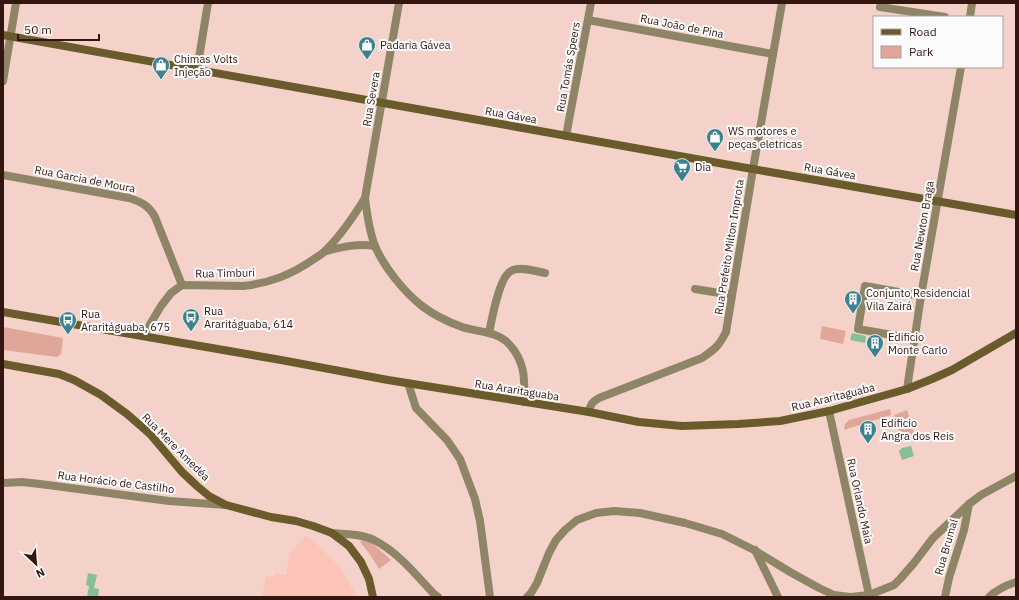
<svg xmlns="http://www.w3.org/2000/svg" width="1019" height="600" viewBox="0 0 1019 600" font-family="'IBM Plex Sans',sans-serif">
<rect width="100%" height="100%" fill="#f4d2ca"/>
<path fill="#fcc4b8" d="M 306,536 L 314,541 L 340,567 L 357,597 L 262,597 L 266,576 L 274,577 L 275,573 L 286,575 L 289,554 Z"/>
<g fill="#e0a69a">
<path d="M 822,326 L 846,331 L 843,344 L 820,339 Z"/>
<path d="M 3,327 L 63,338 L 61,354 L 57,357 L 3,350 Z"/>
<path d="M 890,409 L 891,415 L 844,430 L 845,424 L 849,420 Z"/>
<path d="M 907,410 L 915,436 L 902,440 L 894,415 Z"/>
<path d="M 363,540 L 372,543 L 391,560 L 379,569 L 369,553 L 360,542 Z"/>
</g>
<g fill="#87be96">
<path d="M 852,333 L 866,336 L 865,343 L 850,340 Z"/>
<path d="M 911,446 L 914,456 L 902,460 L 899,451 L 902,448 Z"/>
<path d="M 88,573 L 97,575 L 94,588 L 99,589 L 98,597 L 87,597 L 89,586 L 86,585 Z"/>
</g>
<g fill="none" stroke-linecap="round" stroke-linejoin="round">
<g stroke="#8e8566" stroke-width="8">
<path d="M 399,3 L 365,198 C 367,214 369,231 375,246 C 384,267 404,292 422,306 C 434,315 448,322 462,327 C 477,332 496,331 508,343 C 525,360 525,379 524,402"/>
<path d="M 881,3 L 880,7 L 945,17"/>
<path d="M 970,17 L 972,3"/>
<path d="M 588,20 L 773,54"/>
<path d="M 197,70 L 208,3"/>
<path d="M 3,81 L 16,3"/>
<path d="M 566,136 L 591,3"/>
<path d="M 3,175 L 129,198 C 142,202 149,206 155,217 L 182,285"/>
<path d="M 326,251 C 342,247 358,243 375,246"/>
<path d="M 695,289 L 732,295"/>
<path d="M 489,333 C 492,319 499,277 511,271 C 520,266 535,271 545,273"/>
<path d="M 143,336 L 161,306 L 171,293 L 182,285 L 243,286 C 270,283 291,275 314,259 C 318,256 323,254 326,250 C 341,235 354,216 365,198"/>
<path d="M 915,339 L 858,329 L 865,286 L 921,296"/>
<path d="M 408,383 L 416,408 L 447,440 L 460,459 L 475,499 L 480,521 L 490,597"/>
<path d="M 907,389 L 921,296 L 961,67"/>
<path d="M 829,411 L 869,595"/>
<path d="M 589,412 C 590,405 592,402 599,398 L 702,358 C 715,349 719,346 726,332 L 753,169 L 782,3"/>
<path d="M 3,483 L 22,482 L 40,484 L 169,501 L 226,505"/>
<path d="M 332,533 C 346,534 361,534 374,540 C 398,552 416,575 434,594 L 438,597"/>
<path d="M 755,550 L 778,597"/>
<path d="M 527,597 L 531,593 L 537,583 L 549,553 L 556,540 L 565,530 L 577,520 L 596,513 L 614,511 L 640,513 L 685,523 L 722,534 L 754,550 L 790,572 L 819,588 L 834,595 L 850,597"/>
<path d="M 851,597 L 869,595 L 894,585 L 900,579 L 914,563 L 933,538 L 969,504 L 981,495 L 1016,476"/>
<path d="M 945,597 L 949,578 L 964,530 L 969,504"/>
<path d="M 989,597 C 996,590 1007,585 1016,582"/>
</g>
<g stroke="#6a5b2c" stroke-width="8">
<path d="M 3,35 L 741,167 L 1016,215"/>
<path d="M 3,312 L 281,360 L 388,380 L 589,412 L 639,422 L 682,426 L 738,424 L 780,421 L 829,411 L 907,389 L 932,379 L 952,370 L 1016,333"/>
<path d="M 3,364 L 59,374 L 74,380 L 101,395 L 127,414 L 150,434 L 182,472 L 197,486 L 209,496 L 226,505 L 271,517 L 296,521 L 313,526 L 332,533 L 349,546 L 361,562 L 369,579 L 373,597"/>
</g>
</g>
<defs>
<g id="shop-pin" transform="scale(0.9)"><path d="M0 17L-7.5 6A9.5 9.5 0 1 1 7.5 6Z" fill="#3c818e" stroke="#fbfbfb"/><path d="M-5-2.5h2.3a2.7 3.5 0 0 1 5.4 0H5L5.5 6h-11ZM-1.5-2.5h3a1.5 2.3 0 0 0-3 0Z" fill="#fff"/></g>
<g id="supermarket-pin" transform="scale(0.9)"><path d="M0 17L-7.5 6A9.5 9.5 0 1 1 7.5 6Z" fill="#3c818e" stroke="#fbfbfb"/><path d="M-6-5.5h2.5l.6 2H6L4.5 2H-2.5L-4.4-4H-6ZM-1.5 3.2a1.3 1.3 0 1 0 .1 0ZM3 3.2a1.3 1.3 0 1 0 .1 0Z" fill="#fff"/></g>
<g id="building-pin" transform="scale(0.9)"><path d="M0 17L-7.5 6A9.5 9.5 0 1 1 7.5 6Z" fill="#3c818e" stroke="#fbfbfb"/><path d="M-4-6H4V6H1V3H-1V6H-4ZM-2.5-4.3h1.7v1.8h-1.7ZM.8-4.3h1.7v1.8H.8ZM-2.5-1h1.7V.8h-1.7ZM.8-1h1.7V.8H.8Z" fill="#fff"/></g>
<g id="bus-pin" transform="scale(0.9)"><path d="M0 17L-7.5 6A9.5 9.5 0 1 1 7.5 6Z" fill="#3c818e" stroke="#fbfbfb"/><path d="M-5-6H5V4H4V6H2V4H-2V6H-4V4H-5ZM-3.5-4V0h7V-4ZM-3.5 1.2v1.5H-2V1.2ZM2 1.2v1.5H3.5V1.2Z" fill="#fff"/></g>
</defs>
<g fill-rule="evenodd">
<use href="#shop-pin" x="367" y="45"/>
<use href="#shop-pin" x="161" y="65"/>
<use href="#shop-pin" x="715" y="137"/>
<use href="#supermarket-pin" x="682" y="167"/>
<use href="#building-pin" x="853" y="299"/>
<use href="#bus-pin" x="191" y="317"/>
<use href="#bus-pin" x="68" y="320"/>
<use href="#building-pin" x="875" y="343"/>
<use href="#building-pin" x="868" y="429"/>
</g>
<g text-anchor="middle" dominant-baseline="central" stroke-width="4" stroke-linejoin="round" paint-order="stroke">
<g font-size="11" fill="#341610" stroke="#fbfbfb">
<text transform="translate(682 26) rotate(11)">Rua João de Pina</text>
<text transform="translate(568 67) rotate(-80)">Rua Tomás Speers</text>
<text transform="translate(371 99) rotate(-80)">Rua Severa</text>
<text transform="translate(511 115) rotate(10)">Rua Gávea</text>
<text transform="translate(830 171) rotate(10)">Rua Gávea</text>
<text transform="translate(85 179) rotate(11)">Rua Garcia de Moura</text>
<text transform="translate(922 226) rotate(-80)">Rua Newton Braga</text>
<text transform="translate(729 247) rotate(-81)">Rua Prefeito Milton Improta</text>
<text transform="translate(225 273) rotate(-1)">Rua Timburi</text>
<text transform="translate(517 390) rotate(9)">Rua Araritaguaba</text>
<text transform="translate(833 397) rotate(-14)">Rua Araritaguaba</text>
<text transform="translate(176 447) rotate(45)">Rua Mere Amedéa</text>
<text transform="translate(116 482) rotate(7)">Rua Horácio de Castilho</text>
<text transform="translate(860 501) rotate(78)">Rua Orlando Maia</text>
<text transform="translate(946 547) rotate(-74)">Rua Brumal</text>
</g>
<g font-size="11" fill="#341610" stroke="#fbfbfb" text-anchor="start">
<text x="380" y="45">Padaria Gávea</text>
<text x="174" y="59">Chimas Volts<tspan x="174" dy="13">Injeção</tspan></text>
<text x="728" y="131">WS motores e<tspan x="728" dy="13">peças eletricas</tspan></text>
<text x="695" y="167">Dia</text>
<text x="866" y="293">Conjunto Residencial<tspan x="866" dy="13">Vila Zairá</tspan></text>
<text x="204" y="311">Rua<tspan x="204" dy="13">Araritáguaba, 614</tspan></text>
<text x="81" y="314">Rua<tspan x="81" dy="13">Araritáguaba, 675</tspan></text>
<text x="888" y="337">Edificio<tspan x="888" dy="13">Monte Carlo</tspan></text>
<text x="881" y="423">Edificio<tspan x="881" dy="13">Angra dos Reis</tspan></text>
</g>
</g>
<rect width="1019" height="600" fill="none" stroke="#341610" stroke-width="8"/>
<rect x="873" y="16" width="130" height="52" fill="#fbfbfb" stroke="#ab9f9d"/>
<rect x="881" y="29" width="20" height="6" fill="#6a5b2c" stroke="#ab9f9d"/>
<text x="909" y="36" font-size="12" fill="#341610">Road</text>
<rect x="881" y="46" width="20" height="12" fill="#e0a69a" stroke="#ab9f9d"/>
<text x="909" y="56" font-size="12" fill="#341610">Park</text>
<g transform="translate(36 564) rotate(154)" stroke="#fbfbfb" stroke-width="3" paint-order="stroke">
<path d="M0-3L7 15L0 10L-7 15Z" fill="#341610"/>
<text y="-6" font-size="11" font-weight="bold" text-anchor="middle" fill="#341610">N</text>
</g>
<path d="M18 34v6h81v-6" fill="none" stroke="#341610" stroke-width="2"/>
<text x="24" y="34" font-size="12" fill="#341610" stroke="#fbfbfb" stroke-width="3" paint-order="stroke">50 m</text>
</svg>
